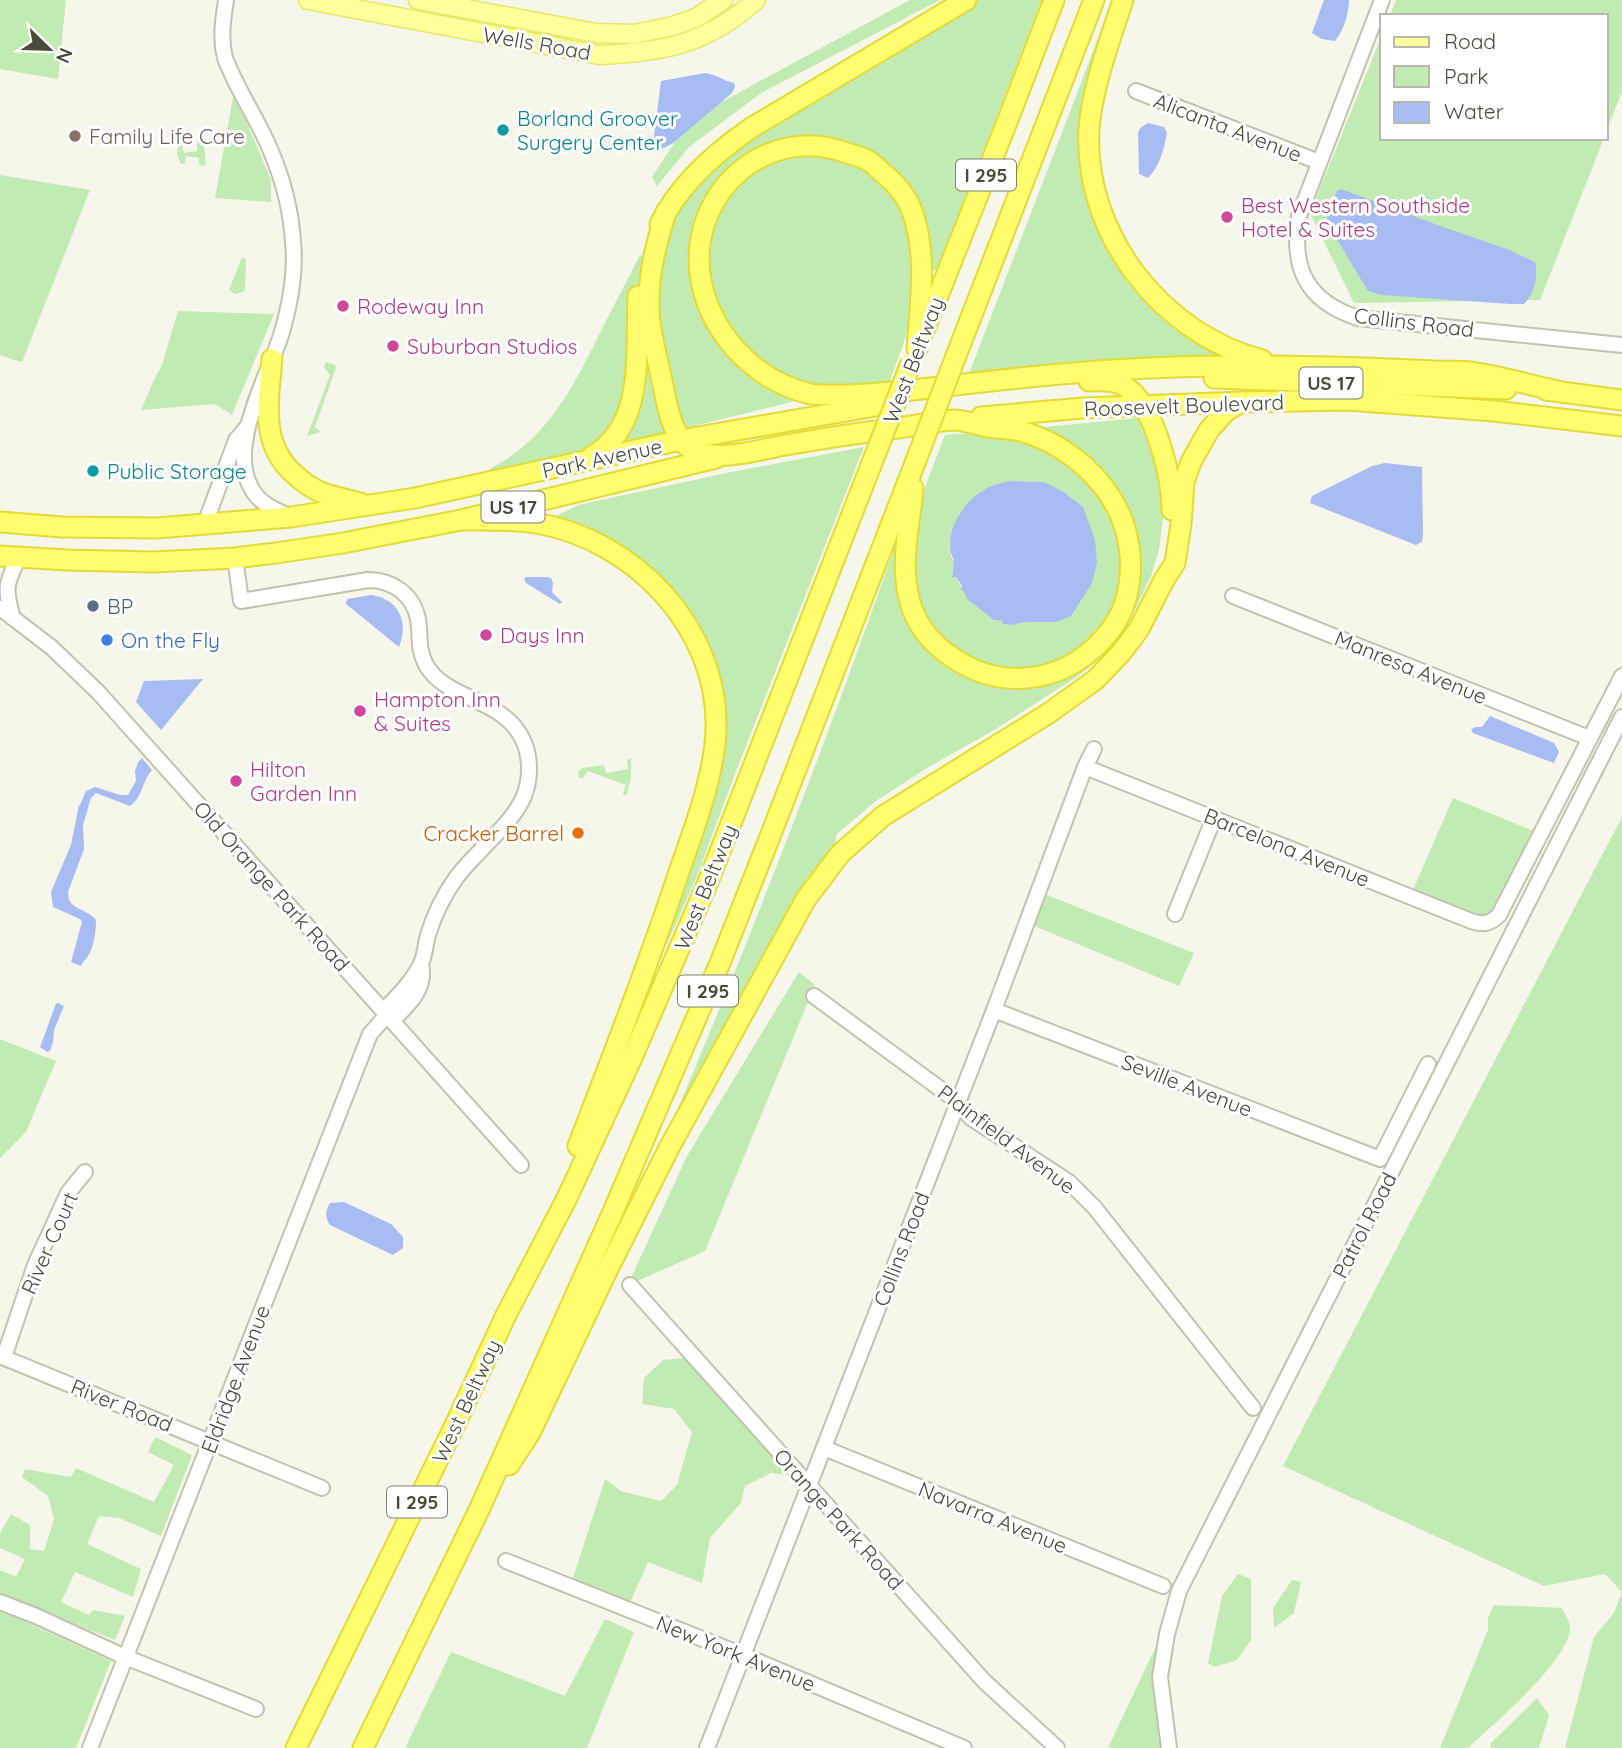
<svg xmlns="http://www.w3.org/2000/svg" width="1622" height="1748" viewBox="0 0 1622 1748" font-family="Quicksand,sans-serif">
<rect width="100%" height="100%" fill="#f6f6eb"/>
<g fill="#c1ebb3" fill-rule="evenodd">
<path d="M 0,0 L 66,0 L 58,79 L 0,69 Z"/>
<path d="M 910,0 L 940,0 L 761,93 L 689,147 L 657,186 L 652,177 L 690,119 Z"/>
<path d="M 978,0 L 1042,0 L 937,271 L 929,268 L 893,174 L 783,144 L 704,212 L 715,328 L 807,398 L 686,428 L 682,427 L 656,323 L 659,255 L 676,212 L 713,162 L 945,24 Z"/>
<path d="M 1112,0 L 1118,0 L 1084,114 L 1117,260 L 1236,356 L 968,376 L 1075,99 Z"/>
<path d="M 1396,0 L 1622,0 L 1622,92 L 1606,132 L 1606,16 L 1390,16 Z"/>
<path d="M 1382,35 L 1382,138 L 1604,138 L 1540,300 L 1354,303 L 1310,213 Z"/>
<path d="M 234,92 L 271,180 L 271,202 L 215,198 Z"/>
<path d="M 197,142 L 200,142 L 204,146 L 206,164 L 204,166 L 201,166 L 199,164 L 199,158 L 186,156 L 185,163 L 181,164 L 177,154 L 178,147 L 182,145 L 184,153 L 197,151 Z"/>
<path d="M 805,153 L 852,160 L 892,186 L 915,235 L 912,315 L 903,345 L 888,386 L 812,389 L 751,359 L 715,306 L 705,248 L 725,196 L 762,163 Z"/>
<path d="M 0,175 L 90,190 L 22,362 L 14,360 L 0,355 Z"/>
<path d="M 640,255 L 648,259 L 669,433 L 490,472 L 488,470 C 549,439 574,385 603,327 C 615,303 628,279 640,255 Z"/>
<path d="M 242,257 L 246,259 L 245,289 L 243,292 L 235,294 L 229,290 Z"/>
<path d="M 178,311 L 274,314 L 232,415 L 215,404 L 141,410 L 153,382 L 162,365 Z"/>
<path d="M 326,362 L 335,365 L 336,368 L 315,427 L 321,432 L 307,436 L 330,375 L 324,367 Z"/>
<path d="M 1138,418 L 1154,459 L 1163,505 L 1163,518 L 1159,550 L 1151,576 L 1134,612 L 1125,627 L 1096,661 L 1078,676 L 996,729 L 927,768 L 876,801 L 837,834 L 835,843 L 801,893 L 679,1114 L 676,1113 C 756,925 829,735 896,543 L 902,545 L 916,627 L 1015,683 L 1117,629 L 1128,524 L 1034,428 Z"/>
<path d="M 983,432 L 1020,436 L 1081,467 L 1112,509 L 1126,557 L 1116,610 L 1071,659 L 1023,672 L 972,661 L 937,635 L 919,605 L 913,572 L 918,512 L 923,492 L 945,435 ZM 1010,481 L 1044,482 L 1057,622 L 1027,622 L 1010,625 L 1001,620 L 994,620 L 964,592 L 956,577 L 952,576 L 954,560 L 951,557 L 949,544 L 951,533 L 983,490 Z"/>
<path d="M 864,447 L 738,766 L 697,876 L 666,946 L 659,943 L 722,718 L 673,598 L 549,520 L 578,505 L 736,471 Z"/>
<path d="M 629,759 L 631,759 L 631,778 L 626,796 L 623,794 L 626,785 L 588,771 L 582,779 L 578,777 L 579,771 L 582,768 L 604,765 L 606,773 L 628,769 L 627,760 Z"/>
<path d="M 1453,798 L 1536,832 L 1499,905 L 1489,914 L 1480,917 L 1412,892 Z"/>
<path d="M 1622,817 L 1622,1748 L 1565,1748 L 1594,1637 L 1614,1613 L 1622,1592 L 1605,1574 L 1544,1586 L 1283,1466 Z"/>
<path d="M 1044,894 L 1194,953 L 1179,986 L 1032,925 Z"/>
<path d="M 799,972 L 815,985 L 705,1251 L 633,1283 L 631,1278 L 687,1156 Z"/>
<path d="M 0,1039 L 56,1061 L 26,1132 L 0,1158 Z"/>
<path d="M 686,1358 L 790,1475 L 771,1473 L 745,1486 L 741,1503 L 710,1538 L 702,1583 L 648,1562 L 629,1605 L 572,1581 L 605,1479 L 621,1491 L 661,1501 L 677,1485 L 692,1432 L 674,1409 L 642,1404 L 644,1378 L 663,1360 Z"/>
<path d="M 155,1437 L 192,1455 L 161,1536 L 119,1518 L 99,1516 L 87,1544 L 141,1569 L 133,1597 L 75,1572 L 61,1602 L 89,1615 L 93,1610 L 125,1616 L 115,1640 L 0,1595 L 0,1570 L 16,1577 L 25,1559 L 0,1548 L 0,1533 L 11,1514 L 30,1525 L 30,1549 L 44,1551 L 54,1519 L 48,1496 L 22,1477 L 25,1469 L 71,1477 L 76,1468 L 154,1502 L 174,1465 L 148,1452 Z"/>
<path d="M 1238,1574 L 1251,1579 L 1251,1640 L 1237,1660 L 1214,1667 L 1208,1663 L 1222,1596 Z"/>
<path d="M 1292,1580 L 1301,1582 L 1294,1613 L 1274,1628 L 1273,1608 Z"/>
<path d="M 1494,1605 L 1562,1608 C 1565,1614 1570,1622 1570,1628 C 1570,1660 1491,1726 1468,1748 L 1440,1748 L 1488,1630 L 1488,1618 Z"/>
<path d="M 0,1610 L 111,1661 L 76,1748 L 0,1748 Z"/>
<path d="M 605,1619 L 634,1632 L 587,1748 L 405,1748 L 451,1652 L 565,1696 Z"/>
<path d="M 1158,1642 L 1154,1685 L 1161,1748 L 1108,1748 Z"/>
<path d="M 1537,1698 L 1549,1715 L 1539,1748 L 1491,1748 L 1490,1744 Z"/>
</g>
<g fill="#a7bcf3">
<path d="M 1324,0 L 1349,0 C 1348,15 1345,28 1335,41 L 1322,39 L 1312,33 Z"/>
<path d="M 705,73 C 718,75 724,81 734,83 L 735,87 L 732,93 L 672,144 L 655,152 L 652,152 L 661,81 Z"/>
<path d="M 1148,123 L 1164,127 L 1167,133 C 1164,149 1160,166 1148,178 L 1139,174 L 1138,133 L 1140,128 Z"/>
<path d="M 1341,189 L 1443,227 L 1507,249 L 1535,262 C 1539,276 1534,293 1524,304 L 1510,304 L 1382,295 L 1368,291 L 1327,223 L 1327,218 L 1337,191 Z"/>
<path d="M 1385,463 L 1422,467 L 1423,534 L 1422,542 L 1416,545 L 1310,503 L 1312,496 L 1372,466 Z"/>
<path d="M 1010,481 L 1044,482 L 1062,491 L 1083,507 L 1095,540 L 1097,563 L 1092,583 L 1071,616 L 1057,622 L 1027,622 L 1011,625 L 1003,624 L 1001,620 L 994,620 L 967,599 L 964,592 L 961,589 L 962,586 L 956,577 L 952,577 L 954,560 C 940,538 963,501 984,490 C 991,485 1002,483 1010,481 Z"/>
<path d="M 526,577 L 546,577 L 551,578 L 553,583 L 552,592 L 562,602 L 560,604 L 526,583 L 524,579 Z"/>
<path d="M 371,595 C 399,599 409,622 399,647 L 346,604 L 347,599 Z"/>
<path d="M 203,679 L 161,730 L 136,702 L 144,681 Z"/>
<path d="M 1490,716 L 1554,743 L 1559,752 L 1554,763 L 1473,733 L 1471,730 L 1475,727 L 1482,727 Z"/>
<path d="M 142,758 L 152,770 C 142,781 143,797 130,806 L 96,793 L 91,798 L 83,825 L 84,849 L 68,892 C 68,911 84,906 96,920 C 96,931 94,947 88,956 C 86,960 82,962 81,966 L 71,962 L 82,922 L 80,919 L 53,907 L 51,892 L 71,845 L 79,805 L 80,805 L 86,791 L 95,787 L 120,795 L 128,795 L 136,781 L 135,771 L 138,762 Z"/>
<path d="M 58,1003 L 64,1006 L 54,1030 L 53,1042 L 50,1051 L 47,1052 L 40,1047 C 46,1033 50,1018 56,1004 Z"/>
<path d="M 344,1202 L 391,1224 L 403,1237 L 403,1248 L 393,1255 L 330,1225 C 325,1217 325,1212 330,1203 Z"/>
</g>
<g fill="none" stroke-linecap="round" stroke-linejoin="round">
<g stroke="#c2c2ad" stroke-width="18">
<g id="minor">
<path d="M 226,0 C 223,20 220,38 225,58 C 237,90 257,118 270,149 C 283,179 291,210 293,242 C 296,271 290,304 282,332 C 269,376 223,451 255,494 C 264,506 278,511 291,517"/>
<path d="M 1382,0 L 1299,216 C 1291,268 1306,301 1358,318 L 1622,345"/>
<path d="M 1136,91 L 1319,162"/>
<path d="M 205,524 L 236,440 L 246,428"/>
<path d="M 235,558 L 241,601 L 368,580 C 392,580 413,594 418,619 C 421,636 417,648 426,665 C 447,701 501,697 522,738 C 531,755 531,779 524,796 C 512,825 476,851 456,878 C 444,895 434,915 428,935 C 425,945 425,957 420,966 C 410,984 397,997 383,1011"/>
<path d="M 1233,596 L 1589,738"/>
<path d="M 0,608 L 51,647 L 98,692 L 521,1165"/>
<path d="M 13,618 C 4,588 6,584 19,557"/>
<path d="M 1085,767 L 1471,921 C 1483,925 1490,924 1499,915 L 1622,676"/>
<path d="M 1175,914 L 1214,818"/>
<path d="M 814,996 L 958,1102 L 971,1118 L 1069,1182 L 1095,1208 L 1253,1408"/>
<path d="M 994,1010 L 1380,1159 L 1428,1064"/>
<path d="M 392,1021 C 408,1005 427,989 421,964"/>
<path d="M 630,1285 L 984,1681 L 1057,1748"/>
<path d="M 0,1356 L 322,1488"/>
<path d="M 4,1357 L 35,1265 L 68,1193 L 85,1172"/>
<path d="M 824,1448 L 1163,1586"/>
<path d="M 506,1561 L 743,1655 L 964,1748"/>
<path d="M 0,1602 L 36,1616 L 125,1657 L 256,1709"/>
<path d="M 90,1748 L 370,1034 L 387,1015"/>
<path d="M 707,1748 L 994,1010 L 1085,767 L 1094,749"/>
<path d="M 1169,1748 L 1160,1677 L 1167,1634 L 1179,1591 L 1622,717"/>
</g>
</g>
<g stroke="#e7e867" stroke-width="21">
<g id="major">
<path d="M 308,0 L 599,55 C 663,52 706,45 756,0"/>
<path d="M 418,0 L 596,33 L 634,34 L 673,26 L 696,18 L 723,0"/>
</g>
</g>
<g stroke="#e3da38" stroke-width="23">
<g id="highway">
<path d="M 1123,0 C 1110,40 1092,88 1089,129 C 1083,234 1162,334 1262,360"/>
<path d="M 666,212 C 657,241 649,270 649,301 C 648,324 655,349 660,372 C 666,395 669,436 691,449 C 715,463 759,450 785,445 C 825,438 865,432 905,427 C 921,424 937,421 953,420 C 965,420 977,425 988,427 C 1000,429 1012,428 1024,432 C 1069,446 1111,482 1125,528 C 1135,562 1132,604 1109,632 C 1069,682 1006,693 953,658 C 933,645 916,625 910,602 C 899,564 910,526 913,488"/>
<path d="M 660,224 C 679,184 715,153 751,128 L 966,0"/>
<path d="M 924,331 L 1009,117 L 1054,0"/>
<path d="M 917,349 C 920,304 928,255 912,211 C 907,196 895,183 883,173 C 878,169 873,163 867,160 C 861,157 854,155 847,153 C 768,123 690,191 700,273 C 707,331 754,381 811,394 C 817,395 825,395 832,395 C 862,396 891,392 922,389 C 972,383 1023,377 1074,373 C 1171,364 1268,365 1366,368 C 1389,369 1412,370 1435,371 C 1447,371 1459,371 1470,372 C 1499,376 1529,385 1558,391"/>
<path d="M 956,356 L 1094,0"/>
<path d="M 272,359 C 268,405 259,448 300,479 C 307,485 315,490 323,493 C 335,497 348,500 360,503"/>
<path d="M 1214,378 L 1506,389"/>
<path d="M 1089,381 C 1104,380 1119,380 1131,391 C 1156,413 1172,477 1172,510"/>
<path d="M 1546,390 L 1622,400"/>
<path d="M 981,417 L 1083,408 L 1242,402 L 1348,400 L 1494,411 L 1622,426"/>
<path d="M 592,456 C 647,426 635,349 638,296"/>
<path d="M 461,520 C 486,520 511,519 536,523 C 633,539 719,628 716,729 C 715,774 694,829 679,872 C 648,965 613,1055 578,1146"/>
<path d="M 0,522 L 62,527 L 157,528 L 291,517 L 415,498 L 681,440 L 881,405"/>
<path d="M 0,556 L 67,560 L 153,562 L 235,558 L 276,553 L 343,543 L 461,520 L 716,458"/>
<path d="M 509,1465 L 530,1433 L 608,1269 L 669,1148 L 806,899 L 840,854 L 883,816 L 1049,713 L 1095,680 L 1121,653 L 1139,629 L 1164,580 L 1175,563 L 1181,524 L 1184,482 L 1191,462 L 1209,430 L 1226,411 L 1242,402"/>
<path d="M 296,1748 L 455,1425 L 506,1315 L 566,1200 L 631,1060 L 708,882 L 870,468"/>
<path d="M 363,1748 L 479,1510 L 612,1214 L 673,1072 L 720,963 L 771,834 L 915,463"/>
</g>
</g>
<use href="#minor" stroke="#fff" stroke-width="14"/>
<use href="#major" stroke="#fcff9b" stroke-width="18"/>
<use href="#highway" stroke="#fffc6d" stroke-width="19"/>
<g stroke="#e3da38" stroke-width="23" stroke-linecap="butt">
<g id="highway-bridge">
<path d="M 915,463 L 956,356"/>
<path d="M 870,468 L 911,363"/>
</g>
</g>
<use href="#highway-bridge" stroke="#fffc6d" stroke-width="19"/>
</g>
<g fill="#0f9aa8" stroke="#fff" stroke-width="2.5">
<circle cx="503" cy="130" r="7"/>
<circle cx="93" cy="471" r="7"/>
</g>
<circle fill="#8d6e63" stroke="#fff" stroke-width="2.5" cx="75" cy="136" r="7"/>
<g fill="#d1479c" stroke="#fff" stroke-width="2.5">
<circle cx="1227" cy="217" r="7"/>
<circle cx="343" cy="306" r="7"/>
<circle cx="393" cy="346" r="7"/>
<circle cx="486" cy="635" r="7"/>
<circle cx="360" cy="711" r="7"/>
<circle cx="236" cy="781" r="7"/>
</g>
<circle fill="#5c6f8a" stroke="#fff" stroke-width="2.5" cx="93" cy="606" r="7"/>
<circle fill="#3f7fe0" stroke="#fff" stroke-width="2.5" cx="107" cy="640" r="7"/>
<circle fill="#e8710a" stroke="#fff" stroke-width="2.5" cx="578" cy="833" r="7"/>
<g text-anchor="middle" dominant-baseline="central" stroke-width="6" stroke-linejoin="round" paint-order="stroke">
<g fill="#fff" stroke="#818074" stroke-width="2">
<rect x="956" y="159.5" width="60" height="31" rx="5"/>
<rect x="1299.5" y="367.5" width="63" height="31" rx="5"/>
<rect x="481.5" y="491.5" width="63" height="31" rx="5"/>
<rect x="678" y="975.5" width="60" height="31" rx="5"/>
<rect x="387" y="1486.5" width="60" height="31" rx="5"/>
</g>
<g font-size="19" font-weight="bold" fill="#4b4938">
<text x="986" y="175">I 295</text>
<text x="1331" y="383">US 17</text>
<text x="513" y="507">US 17</text>
<text x="708" y="991">I 295</text>
<text x="417" y="1502">I 295</text>
</g>
<g font-size="21" fill="#4b4938" stroke="#fff">
<text transform="translate(537 43) rotate(10)">Wells Road</text>
<text transform="translate(1228 127) rotate(21)">Alicanta Avenue</text>
<text transform="translate(1414 322) rotate(7)">Collins Road</text>
<text transform="translate(913 360) rotate(-69)">West Beltway</text>
<text transform="translate(1184 405) rotate(-2)">Roosevelt Boulevard</text>
<text transform="translate(602 458) rotate(-12)">Park Avenue</text>
<text transform="translate(1411 667) rotate(22)">Manresa Avenue</text>
<text transform="translate(1287 847) rotate(22)">Barcelona Avenue</text>
<text transform="translate(272 886) rotate(48)">Old Orange Park Road</text>
<text transform="translate(705 887) rotate(-68)">West Beltway</text>
<text transform="translate(1187 1085) rotate(21)">Seville Avenue</text>
<text transform="translate(1007 1139) rotate(37)">Plainfield Avenue</text>
<text transform="translate(1364 1225) rotate(-63)">Patrol Road</text>
<text transform="translate(49 1243) rotate(-66)">River Court</text>
<text transform="translate(901 1249) rotate(-69)">Collins Road</text>
<text transform="translate(235 1379) rotate(-69)">Eldridge Avenue</text>
<text transform="translate(466 1401) rotate(-65)">West Beltway</text>
<text transform="translate(122 1405) rotate(22)">River Road</text>
<text transform="translate(993 1517) rotate(22)">Navarra Avenue</text>
<text transform="translate(839 1519) rotate(48)">Orange Park Road</text>
<text transform="translate(736 1653) rotate(22)">New York Avenue</text>
</g>
<g font-size="21" fill="#0d838f" stroke="#fff" text-anchor="start">
<text x="517" y="118">Borland Groover<tspan x="517" dy="24">Surgery Center</tspan></text>
<text x="107" y="471">Public Storage</text>
</g>
<g font-size="21" fill="#785e54" stroke="#fff" text-anchor="start">
<text x="89" y="136">Family Life Care</text>
</g>
<g font-size="21" fill="#b23c85" stroke="#fff" text-anchor="start">
<text x="1241" y="205">Best Western Southside<tspan x="1241" dy="24">Hotel &amp; Suites</tspan></text>
<text x="357" y="306">Rodeway Inn</text>
<text x="407" y="346">Suburban Studios</text>
<text x="500" y="635">Days Inn</text>
<text x="374" y="699">Hampton Inn<tspan x="374" dy="24">&amp; Suites</tspan></text>
<text x="250" y="769">Hilton<tspan x="250" dy="24">Garden Inn</tspan></text>
</g>
<g font-size="21" fill="#4e5e75" stroke="#fff" text-anchor="start">
<text x="107" y="606">BP</text>
</g>
<g font-size="21" fill="#366cbe" stroke="#fff" text-anchor="start">
<text x="121" y="640">On the Fly</text>
</g>
<g font-size="21" fill="#c56008" stroke="#fff" text-anchor="end">
<text x="564" y="833">Cracker Barrel</text>
</g>
</g>
<rect x="1380" y="14" width="228" height="126" fill="#ffffff" stroke="#b7b6af" stroke-width="2"/>
<rect x="1394" y="37" width="35" height="10" fill="#fcff9b" stroke="#b7b6af" stroke-width="2"/>
<text x="1444" y="49" font-size="21" fill="#4b4938">Road</text>
<rect x="1394" y="66" width="35" height="21" fill="#c1ebb3" stroke="#b7b6af" stroke-width="2"/>
<text x="1444" y="84" font-size="21" fill="#4b4938">Park</text>
<rect x="1394" y="102" width="35" height="21" fill="#a7bcf3" stroke="#b7b6af" stroke-width="2"/>
<text x="1444" y="119" font-size="21" fill="#4b4938">Water</text>
<g transform="translate(49 49) rotate(113)" stroke="#ffffff" stroke-width="5" paint-order="stroke">
<path d="M0-5L12 26L0 18L-12 26Z" fill="#4b4938"/>
<text y="-10" font-size="19" font-weight="bold" text-anchor="middle" fill="#4b4938">N</text>
</g>
</svg>
